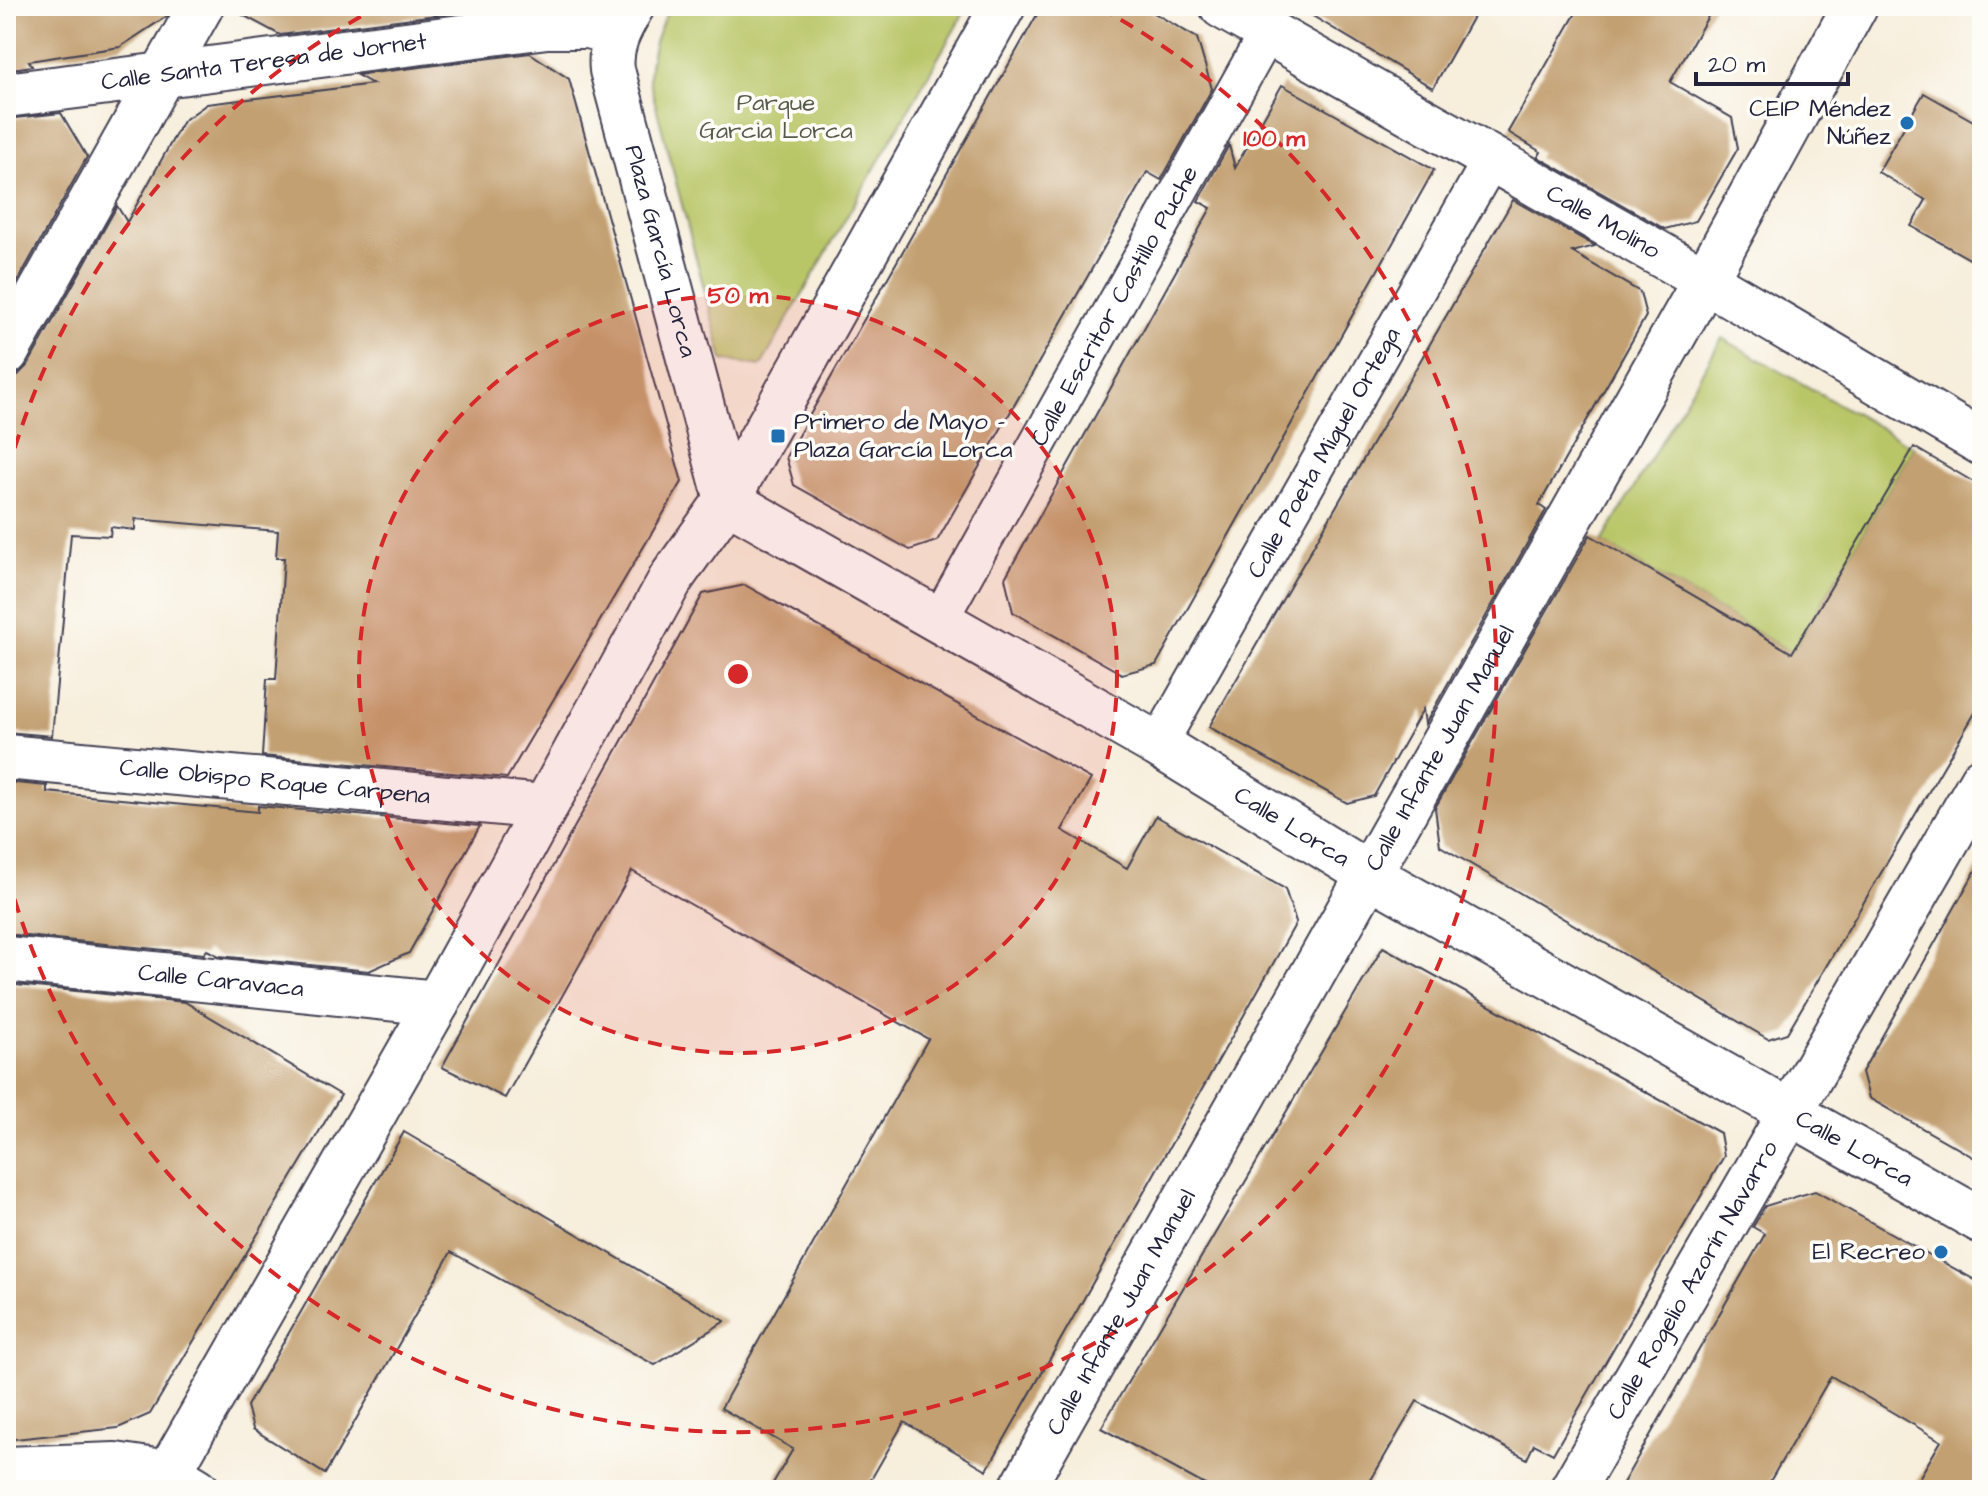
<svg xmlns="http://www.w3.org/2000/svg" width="1988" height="1496" viewBox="0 0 1988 1496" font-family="'Architects Daughter',sans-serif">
<rect width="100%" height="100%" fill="#fdfcf7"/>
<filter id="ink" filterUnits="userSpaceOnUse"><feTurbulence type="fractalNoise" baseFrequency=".0125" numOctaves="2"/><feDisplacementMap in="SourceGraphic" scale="16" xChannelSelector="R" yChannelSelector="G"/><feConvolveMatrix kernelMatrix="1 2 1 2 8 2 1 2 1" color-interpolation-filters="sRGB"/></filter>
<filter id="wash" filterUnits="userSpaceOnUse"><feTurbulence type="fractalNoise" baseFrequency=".006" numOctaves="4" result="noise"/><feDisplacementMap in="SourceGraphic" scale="32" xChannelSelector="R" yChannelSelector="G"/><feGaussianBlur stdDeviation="1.8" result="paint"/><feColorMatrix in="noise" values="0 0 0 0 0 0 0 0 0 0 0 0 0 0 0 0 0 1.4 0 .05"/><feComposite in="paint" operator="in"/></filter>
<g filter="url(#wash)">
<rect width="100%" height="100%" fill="#f7eedc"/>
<g fill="#b9c668" stroke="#6e7452" stroke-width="2">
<path d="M 671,6 L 968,6 L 761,366 L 723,360 L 649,80 C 650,52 657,31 671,6 Z"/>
<path d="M 1722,338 L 1914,447 L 1792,653 L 1602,542 Z"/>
</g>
<g id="blocks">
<g fill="#c3a072">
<path d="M 6,6 L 172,6 L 167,16 L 120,47 L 29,61 L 32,66 L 6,70 Z"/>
<path d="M 226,6 L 459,6 L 467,11 L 280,35 Z"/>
<path d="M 1042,6 L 1142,6 L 1197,38 L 1212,89 L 1161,180 L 1147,172 L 937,541 L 910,550 L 794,485 L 786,457 Z"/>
<path d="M 1296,6 L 1479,6 L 1433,88 Z"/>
<path d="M 1580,6 L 1714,6 L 1670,82 L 1732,118 L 1738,148 L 1696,221 L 1665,229 L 1538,157 L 1541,152 L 1508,132 Z"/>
<path d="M 530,53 L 569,79 L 682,482 L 507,778 L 262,756 L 267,679 L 276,679 L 284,558 L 276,558 L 278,531 L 135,519 L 135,530 L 111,527 L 110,536 L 71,534 L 52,736 L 6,732 L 6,378 L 18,375 L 28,365 L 117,206 L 127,222 L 183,121 L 207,104 L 373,84 L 357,75 Z"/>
<path d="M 1282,85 L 1434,170 L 1156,665 L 1122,674 L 1013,612 L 1005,578 L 1211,208 L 1198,201 L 1229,145 L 1235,168 Z"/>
<path d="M 1924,93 L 1982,126 L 1982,266 L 1911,226 L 1926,200 L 1878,172 Z"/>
<path d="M 61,113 L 87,157 L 6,302 L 6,119 Z"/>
<path d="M 1513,200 L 1595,246 L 1572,252 L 1640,292 L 1646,316 L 1539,505 L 1546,510 L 1425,724 L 1423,709 L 1374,796 L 1347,803 L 1209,727 Z"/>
<path d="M 1914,447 L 1982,487 L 1982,701 L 1787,1033 L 1768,1039 L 1440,846 L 1435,808 L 1590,535 L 1792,653 Z"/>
<path d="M 745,585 L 1091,779 L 1062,830 L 1127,868 L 1156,816 L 1285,889 L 1296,923 L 987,1470 L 904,1422 L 865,1490 L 769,1490 L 793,1449 L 721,1408 L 928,1039 L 632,871 L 505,1098 L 442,1067 L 703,594 Z"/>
<path d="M 6,782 L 47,786 L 47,792 L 258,812 L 258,806 L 480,826 L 409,953 L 369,971 L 219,956 L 207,950 L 204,954 L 6,934 Z"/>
<path d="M 1982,859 L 1982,1162 L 1869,1098 L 1862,1072 Z"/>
<path d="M 1383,947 L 1720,1133 L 1724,1156 L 1553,1454 L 1534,1444 L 1527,1459 L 1417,1401 L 1365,1490 L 1214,1490 L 1101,1428 Z"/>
<path d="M 6,984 L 185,1002 L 341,1095 L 150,1414 L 118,1428 L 6,1440 Z"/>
<path d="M 404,1132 L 725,1321 L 655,1365 L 451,1252 L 325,1474 L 253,1429 L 247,1406 Z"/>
<path d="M 1815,1191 L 1982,1284 L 1982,1490 L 1912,1490 L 1941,1441 L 1831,1376 L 1765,1490 L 1619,1490 L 1765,1234 L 1753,1227 L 1765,1206 Z"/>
</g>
</g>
</g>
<g filter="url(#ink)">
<use href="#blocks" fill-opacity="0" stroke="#424153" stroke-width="2"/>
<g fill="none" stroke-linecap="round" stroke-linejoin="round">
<g stroke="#424153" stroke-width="40">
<g id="pedestrian">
<path id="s1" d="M 938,622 L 1268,32"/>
<path id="s2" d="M 1158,745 L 1491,160"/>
</g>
</g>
<g stroke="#424153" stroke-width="48">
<g id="minor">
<path id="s3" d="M 632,6 C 620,27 609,45 612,70 L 727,500 L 1158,745 L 1370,875 L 1982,1221"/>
<path id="s4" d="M 1222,6 L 1705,280 L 1982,443"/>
<path id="s5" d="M 6,95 L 547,26 L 587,26 L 616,33"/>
<path d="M 6,353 L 201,6"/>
<path id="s6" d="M 6,757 L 544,807"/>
<path id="s7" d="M 6,959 L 437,1003"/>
<path d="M 6,1469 L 115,1465 L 169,1473 L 197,1490"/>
<path d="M 159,1490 L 437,1003 L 672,577 L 727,500 L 1003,6"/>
<path id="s8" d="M 1021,1490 L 1705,280 L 1855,6"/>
<path id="s9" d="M 1572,1490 L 1982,780"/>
</g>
</g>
<use href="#pedestrian" stroke="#fff" stroke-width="36"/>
<use href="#minor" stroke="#fff" stroke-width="44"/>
</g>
</g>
<circle cx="738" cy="674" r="379" fill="#d62828" fill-opacity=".12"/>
<g fill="none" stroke="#d62828" stroke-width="4" stroke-dasharray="14 10">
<circle cx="738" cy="674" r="379"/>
<path d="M8 471A758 758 0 0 1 376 8M1100 8A758 758 0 1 1 8 877"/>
</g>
<g fill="#1f6fb2" stroke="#fdfcf7" stroke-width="3">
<circle cx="1907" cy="123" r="8"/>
<rect x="770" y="428" width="16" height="16" rx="4"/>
<circle cx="1941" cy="1252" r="8"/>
</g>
<g text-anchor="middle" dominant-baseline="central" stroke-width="7" stroke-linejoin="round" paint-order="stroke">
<g font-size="24" fill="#22223b" stroke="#fdfcf7">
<text stroke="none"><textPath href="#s5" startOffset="260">Calle Santa Teresa de Jornet</textPath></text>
<text stroke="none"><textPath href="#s4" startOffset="438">Calle Molino</textPath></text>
<text stroke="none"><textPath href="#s3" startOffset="256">Plaza García Lorca</textPath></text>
<text stroke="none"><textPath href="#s1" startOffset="362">Calle Escritor Castillo Puche</textPath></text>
<text stroke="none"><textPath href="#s2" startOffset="336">Calle Poeta Miguel Ortega</textPath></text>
<text stroke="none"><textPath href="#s8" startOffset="852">Calle Infante Juan Manuel</textPath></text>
<text stroke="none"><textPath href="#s6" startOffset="270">Calle Obispo Roque Carpena</textPath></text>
<text stroke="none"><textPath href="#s3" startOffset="1166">Calle Lorca</textPath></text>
<text stroke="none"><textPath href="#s7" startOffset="216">Calle Caravaca</textPath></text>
<text stroke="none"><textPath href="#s3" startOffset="1814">Calle Lorca</textPath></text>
<text stroke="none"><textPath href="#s9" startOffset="242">Calle Rogelio Azorín Navarro</textPath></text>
<text stroke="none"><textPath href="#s8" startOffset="204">Calle Infante Juan Manuel</textPath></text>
</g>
<g font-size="24" fill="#575b4b" stroke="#fdfcf7">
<text x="776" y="103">Parque<tspan x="776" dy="28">Garcia Lorca</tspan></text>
</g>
<g font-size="24" fill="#22223b" stroke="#fdfcf7" text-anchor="end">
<text x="1891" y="109">CEIP Méndez<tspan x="1891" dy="28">Núñez</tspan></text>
<text x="794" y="422" text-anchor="start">Primero de Mayo -<tspan x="794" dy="28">Plaza García Lorca</tspan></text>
<text x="1925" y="1252">El Recreo</text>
</g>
</g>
<circle cx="738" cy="674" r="12" fill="#d62828" stroke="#fdfcf7" stroke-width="4"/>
<g font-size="24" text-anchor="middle" font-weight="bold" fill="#d62828" stroke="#fdfcf7" stroke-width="7" stroke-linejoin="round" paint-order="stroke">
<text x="1274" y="146">100 m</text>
<text x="738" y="303">50 m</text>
</g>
<rect width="1988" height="1496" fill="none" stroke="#fdfcf7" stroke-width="32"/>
<path d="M1696 72v12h152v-12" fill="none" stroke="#22223b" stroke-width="4"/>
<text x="1708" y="72" font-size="24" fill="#22223b" stroke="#fdfcf7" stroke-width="6" paint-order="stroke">20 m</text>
</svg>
